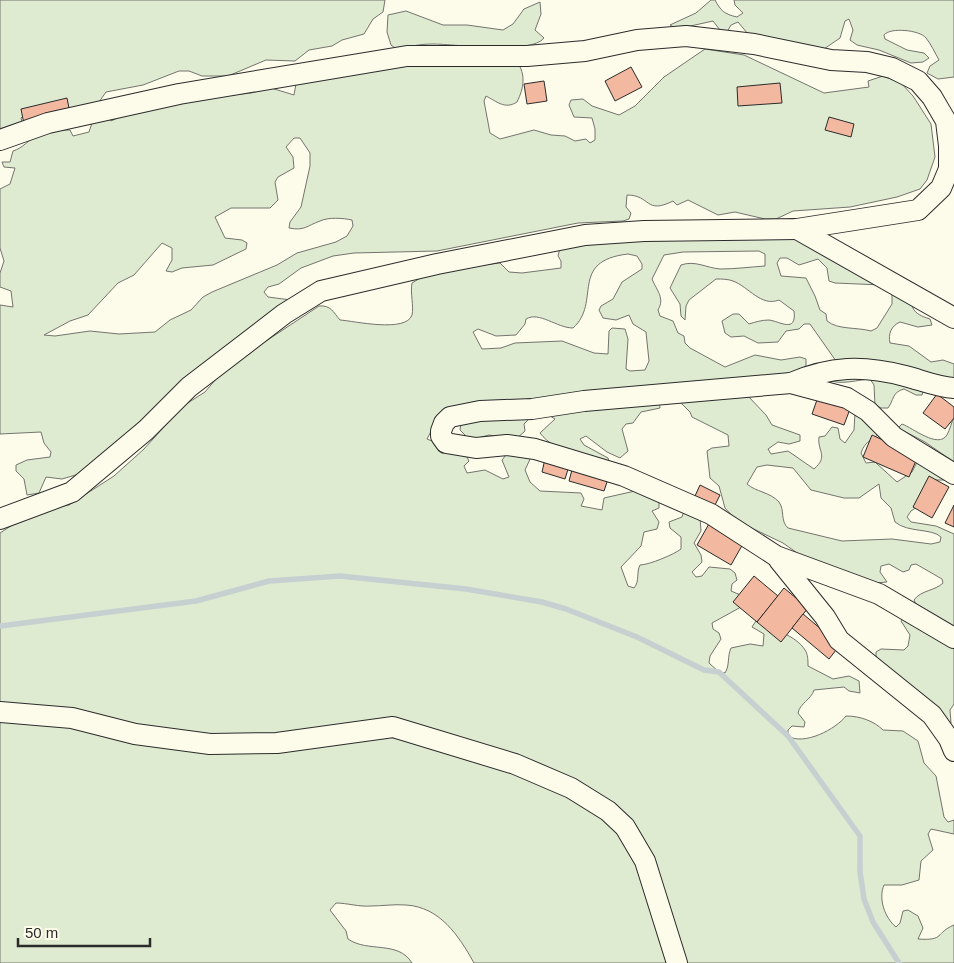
<svg xmlns="http://www.w3.org/2000/svg" width="954" height="963" viewBox="0 0 954 963" font-family="Arial,sans-serif">
<rect width="100%" height="100%" fill="#fdfbea"/>
<g fill="#deebd1" stroke="#74746e" fill-rule="evenodd">
<path d="M 0,0 L 385,0 L 383,12 L 373,19 L 364,34 L 342,40 L 332,46 L 309,50 L 295,61 L 266,60 L 228,76 L 202,76 L 189,71 L 179,71 L 143,85 L 106,92 L 99,102 L 71,111 L 68,107 L 25,114 L 21,118 L 23,125 L 0,141 Z"/>
<path d="M 711,0 L 715,0 C 721,11 724,14 737,17 L 743,13 L 735,5 L 734,0 L 954,0 L 954,77 L 938,79 L 927,73 L 930,66 L 939,60 C 935,53 931,44 926,38 C 920,30 890,27 884,35 L 885,39 L 907,50 L 924,53 L 929,58 L 923,62 L 911,63 L 879,50 L 857,45 L 850,40 L 853,30 L 849,19 L 845,21 L 840,38 L 824,49 L 748,34 L 738,22 L 731,25 L 727,32 L 720,30 L 713,21 L 677,29 L 670,25 L 696,13 Z"/>
<path d="M 540,2 L 541,14 L 535,30 L 544,38 C 531,55 455,44 433,44 C 421,44 409,46 398,50 L 391,45 L 387,32 L 388,15 L 406,11 L 443,25 L 467,25 L 503,30 L 513,24 L 524,9 Z"/>
<path d="M 705,49 L 744,55 L 824,93 L 869,87 L 868,81 L 883,76 L 901,83 L 913,96 L 931,124 L 935,157 L 927,180 L 920,189 L 897,197 L 850,207 L 793,211 L 776,219 L 765,219 L 735,212 L 718,215 L 688,200 L 677,205 L 673,201 C 645,215 651,195 627,195 L 626,207 L 631,213 L 629,219 L 623,221 L 578,223 L 437,251 L 354,253 L 333,256 L 301,268 L 279,284 L 268,287 L 264,292 L 268,297 L 291,300 L 79,474 L 62,479 L 46,477 L 39,493 L 27,495 L 24,479 L 16,471 L 16,465 L 27,460 L 50,457 L 51,452 L 44,443 L 41,432 L 0,434 L 0,305 L 13,307 L 11,291 L 0,287 L 0,273 L 4,261 L 0,248 L 0,189 L 10,184 L 15,168 L 4,167 L 2,162 L 10,162 L 13,151 C 23,148 28,140 37,136 C 47,131 59,130 70,130 L 73,136 L 89,132 L 93,120 L 108,116 L 111,121 L 131,112 L 186,103 L 197,99 L 251,93 L 271,88 L 294,95 L 296,84 L 408,60 L 517,62 C 526,74 524,88 517,102 C 505,110 496,101 486,96 L 484,101 L 490,133 L 500,139 L 534,130 L 551,135 L 565,136 L 575,141 L 586,139 L 590,143 L 595,140 L 595,129 L 592,118 L 574,117 L 569,105 L 571,100 L 583,99 L 592,106 L 619,115 L 635,106 L 664,77 ZM 294,138 L 300,138 L 310,153 L 310,166 L 301,207 L 290,222 L 289,228 C 305,231 306,226 320,221 C 328,217 343,218 352,220 L 353,226 L 347,236 L 336,242 L 297,253 L 277,265 L 212,292 L 203,297 L 191,310 L 170,320 L 155,332 L 119,334 L 90,331 L 55,336 L 44,335 L 70,321 L 88,315 L 118,283 L 134,275 L 162,243 L 172,248 L 172,260 L 166,271 L 172,272 L 182,268 L 213,265 L 246,249 L 247,243 L 242,240 L 225,238 L 215,217 L 231,208 L 270,208 L 278,200 L 275,182 L 278,177 L 294,168 L 293,157 L 286,147 Z"/>
<path d="M 675,234 L 793,235 L 882,285 L 835,283 L 829,281 L 827,268 L 818,259 L 799,265 L 787,258 L 780,258 L 777,263 L 781,276 L 806,278 L 815,296 L 820,310 L 826,314 L 827,321 C 838,330 857,327 871,331 L 877,328 L 892,304 L 892,291 L 908,291 C 913,309 911,313 930,319 L 932,325 L 918,327 L 900,322 C 891,326 888,334 890,343 L 909,346 L 931,362 L 943,360 L 954,364 L 954,378 L 924,388 L 922,395 L 916,395 L 904,389 C 892,392 894,400 888,408 L 881,408 L 875,405 L 874,385 L 870,379 C 856,380 835,387 825,377 L 836,361 L 810,324 L 804,324 L 799,329 L 786,331 L 778,342 L 758,343 L 744,336 L 731,337 L 725,333 L 722,321 L 733,314 L 739,314 L 749,324 C 755,322 762,320 769,320 C 779,321 797,334 794,311 L 779,300 C 761,307 749,287 733,281 C 728,279 722,279 716,279 L 689,300 L 686,306 L 685,320 L 681,316 L 680,304 L 670,288 L 681,265 C 695,260 707,268 720,269 C 735,269 750,267 765,266 L 765,254 L 759,251 L 683,252 L 664,255 L 652,279 C 657,291 665,298 658,310 L 660,316 L 673,321 L 678,333 L 684,336 L 685,343 L 690,348 L 725,367 L 755,355 L 781,360 L 800,357 L 806,359 L 806,366 C 786,382 689,395 659,400 L 660,408 L 641,412 L 633,423 L 626,424 L 622,429 L 628,451 L 620,458 L 607,452 L 586,436 L 580,439 L 584,445 L 608,458 L 610,465 C 587,458 555,453 540,433 L 555,419 L 550,416 L 529,419 L 524,424 L 525,431 L 515,440 L 489,435 L 470,440 L 460,430 L 461,423 L 484,408 L 473,402 L 438,418 L 427,439 L 466,455 L 469,461 L 464,466 L 467,473 L 485,470 L 503,479 L 509,477 L 502,460 L 506,455 L 531,457 L 525,470 L 530,482 L 540,491 L 581,493 L 584,499 L 581,506 L 602,510 L 604,498 L 635,491 L 659,502 L 659,508 L 652,511 L 659,522 L 657,529 L 644,532 L 641,546 L 621,567 L 628,586 L 634,588 C 640,581 636,573 640,565 C 649,565 675,554 681,549 L 681,537 L 670,528 L 669,522 L 682,517 L 684,511 L 700,518 L 701,531 L 694,543 L 701,555 L 702,562 L 692,572 L 696,577 L 702,576 L 709,567 L 730,569 L 735,573 L 737,580 L 732,584 L 731,591 L 743,596 L 741,607 L 712,623 L 713,629 L 719,633 L 721,639 L 710,656 L 709,663 L 719,672 L 725,673 C 730,665 727,657 731,648 L 750,644 L 763,646 L 764,634 L 752,627 L 756,621 C 771,628 797,636 805,650 C 808,654 808,661 808,666 L 833,679 L 849,676 L 859,681 L 860,693 L 849,691 L 844,687 L 814,690 C 811,700 800,703 798,713 L 805,722 L 804,727 L 792,726 L 788,730 L 788,736 C 804,746 836,729 846,716 C 860,716 874,721 883,730 L 903,731 L 918,741 L 924,763 L 936,776 L 944,817 L 948,822 L 954,820 L 954,834 L 931,829 L 928,834 L 933,850 L 921,861 L 919,880 L 902,885 L 884,885 C 878,899 885,918 896,927 L 900,923 L 903,911 L 908,910 L 918,916 L 923,928 L 918,939 C 945,941 935,933 954,925 L 954,963 L 474,963 C 459,936 440,907 406,905 C 394,904 382,906 371,906 C 359,907 347,903 336,903 L 330,910 L 346,931 L 348,939 C 368,953 398,940 412,963 L 0,963 L 0,533 L 34,511 L 69,505 L 114,476 L 144,449 L 183,406 L 205,392 L 222,372 L 254,349 L 319,306 C 331,305 333,312 340,320 C 354,321 406,333 412,315 C 414,306 410,293 412,283 L 432,271 L 500,263 L 509,272 L 522,273 L 561,268 L 561,261 L 558,256 L 560,248 ZM 628,254 L 637,256 L 642,264 L 642,269 L 622,282 L 613,299 L 601,306 L 599,310 L 603,318 L 616,320 L 629,315 L 633,324 L 646,332 L 649,361 L 645,370 L 630,371 L 626,369 L 628,339 L 625,329 L 612,328 L 609,331 L 608,354 L 594,353 L 562,341 L 515,343 L 501,348 L 482,349 L 473,332 L 478,329 L 496,336 L 516,335 L 525,324 L 526,319 C 539,311 557,328 573,328 C 602,302 568,261 628,254 Z"/>
<path d="M 747,395 L 766,415 L 772,425 L 800,435 L 800,441 L 789,444 L 778,442 L 768,449 L 771,454 L 788,451 L 814,469 C 829,456 817,451 819,437 L 825,436 L 832,427 L 838,428 L 840,439 L 845,443 L 854,430 L 855,413 L 882,431 C 874,440 865,440 861,453 L 866,463 L 875,462 L 897,482 L 912,472 L 917,462 L 946,480 L 935,480 L 920,505 L 911,511 L 907,517 L 911,522 L 936,526 L 954,534 L 954,704 L 950,710 L 951,723 L 947,727 L 876,658 L 876,652 L 881,649 L 904,650 L 908,646 L 910,635 L 901,621 L 904,616 L 919,611 L 914,600 C 921,590 935,591 943,583 L 942,579 L 916,564 L 911,565 L 909,570 L 903,572 L 889,564 L 881,566 L 880,572 L 887,582 L 875,583 L 803,557 L 783,543 L 737,521 L 725,508 L 719,486 L 710,478 L 707,451 L 712,448 L 729,446 L 728,435 L 692,417 L 690,412 L 678,400 ZM 767,465 L 793,468 L 811,490 L 844,498 L 859,498 L 879,484 L 881,498 L 891,508 L 895,522 C 908,533 932,528 941,537 L 940,542 L 931,544 L 892,539 L 842,541 L 788,528 C 780,521 785,510 779,502 C 770,492 756,492 747,484 L 757,467 Z"/>
<path d="M 954,416 L 954,462 L 925,442 L 898,428 L 902,424 C 913,428 938,449 947,435 C 950,429 952,422 954,416 Z"/>
</g>
<g fill="none" stroke-linecap="round" stroke-linejoin="round">
<path stroke="#c7d0d0" stroke-width="5.5" d="M 0,626 L 196,601 L 269,581 L 340,576 L 466,589 L 542,602 L 566,609 L 637,637 L 704,670 L 719,672 L 788,736 L 860,836 L 860,872 L 864,899 L 873,922 L 899,963"/>
</g>
<g fill="#f2b8a0" stroke="#2b2b2b">
<path d="M 631,67 L 642,87 L 615,101 L 605,81 Z"/>
<path d="M 544,81 L 547,101 L 527,104 L 524,84 Z"/>
<path d="M 780,83 L 782,103 L 738,106 L 737,87 Z"/>
<path d="M 67,98 L 70,113 L 24,124 L 21,109 Z"/>
<path d="M 829,117 L 854,124 L 851,137 L 825,130 Z"/>
<path d="M 937,394 L 954,407 L 954,418 L 945,429 L 923,413 Z"/>
<path d="M 818,397 L 850,409 L 844,425 L 812,414 Z"/>
<path d="M 872,435 L 918,456 L 909,477 L 863,457 Z"/>
<path d="M 545,459 L 569,466 L 565,479 L 542,472 Z"/>
<path d="M 573,466 L 609,476 L 604,491 L 569,481 Z"/>
<path d="M 929,476 L 949,487 L 932,518 L 913,507 Z"/>
<path d="M 700,485 L 720,495 L 715,505 L 695,496 Z"/>
<path d="M 954,505 L 954,527 L 945,523 Z"/>
<path d="M 710,522 L 744,542 L 731,565 L 697,545 Z"/>
<path d="M 754,576 L 778,596 L 757,622 L 733,602 Z"/>
<path d="M 784,588 L 808,608 L 781,642 L 757,622 Z"/>
<path d="M 803,614 L 840,645 L 829,659 L 792,628 Z"/>
</g>
<g fill="none" stroke-linecap="round" stroke-linejoin="round">
<g stroke="#2b2b2b" stroke-width="22">
<g id="minor">
<path d="M 0,140 L 48,123 L 179,94 L 407,56 L 527,56 L 585,51 L 637,40 L 686,36 L 754,44 L 831,60 L 867,62 L 892,68 L 918,81 L 932,97 L 946,121 L 949,146 L 949,169 L 941,188 L 918,210 L 797,229 L 644,231 L 585,235 L 437,264 L 321,291 L 284,314 L 189,387 L 146,430 L 72,492 L 0,519"/>
<path d="M 797,229 L 954,318"/>
<path d="M 791,383 C 831,366 863,365 905,376 C 921,380 937,387 954,388"/>
<path d="M 954,474 L 894,437 L 868,411 L 847,398 L 791,383 L 584,401 L 532,409 L 480,411 L 450,417 L 444,423 L 441,431 L 441,436 L 446,443 L 476,448 L 507,445 L 535,449 L 624,476 L 711,514 L 776,556 L 879,594 L 954,638"/>
<path d="M 779,560 L 825,617 L 839,640 L 932,715 L 949,739 L 954,751"/>
<path d="M 0,712 L 72,718 L 135,734 L 210,744 L 277,743 L 393,727 L 515,764 L 571,788 L 608,811 L 625,827 L 645,861 L 677,963"/>
</g>
</g>
<use href="#minor" stroke="#fdfbea" stroke-width="20"/>
</g>
<path d="M18 938v8h132v-8" fill="none" stroke="#2b2b2b" stroke-width="2.5"/>
<text x="25" y="938" font-size="15" fill="#2b2b2b" stroke="#fdfbea" stroke-width="4" paint-order="stroke">50 m</text>
</svg>
